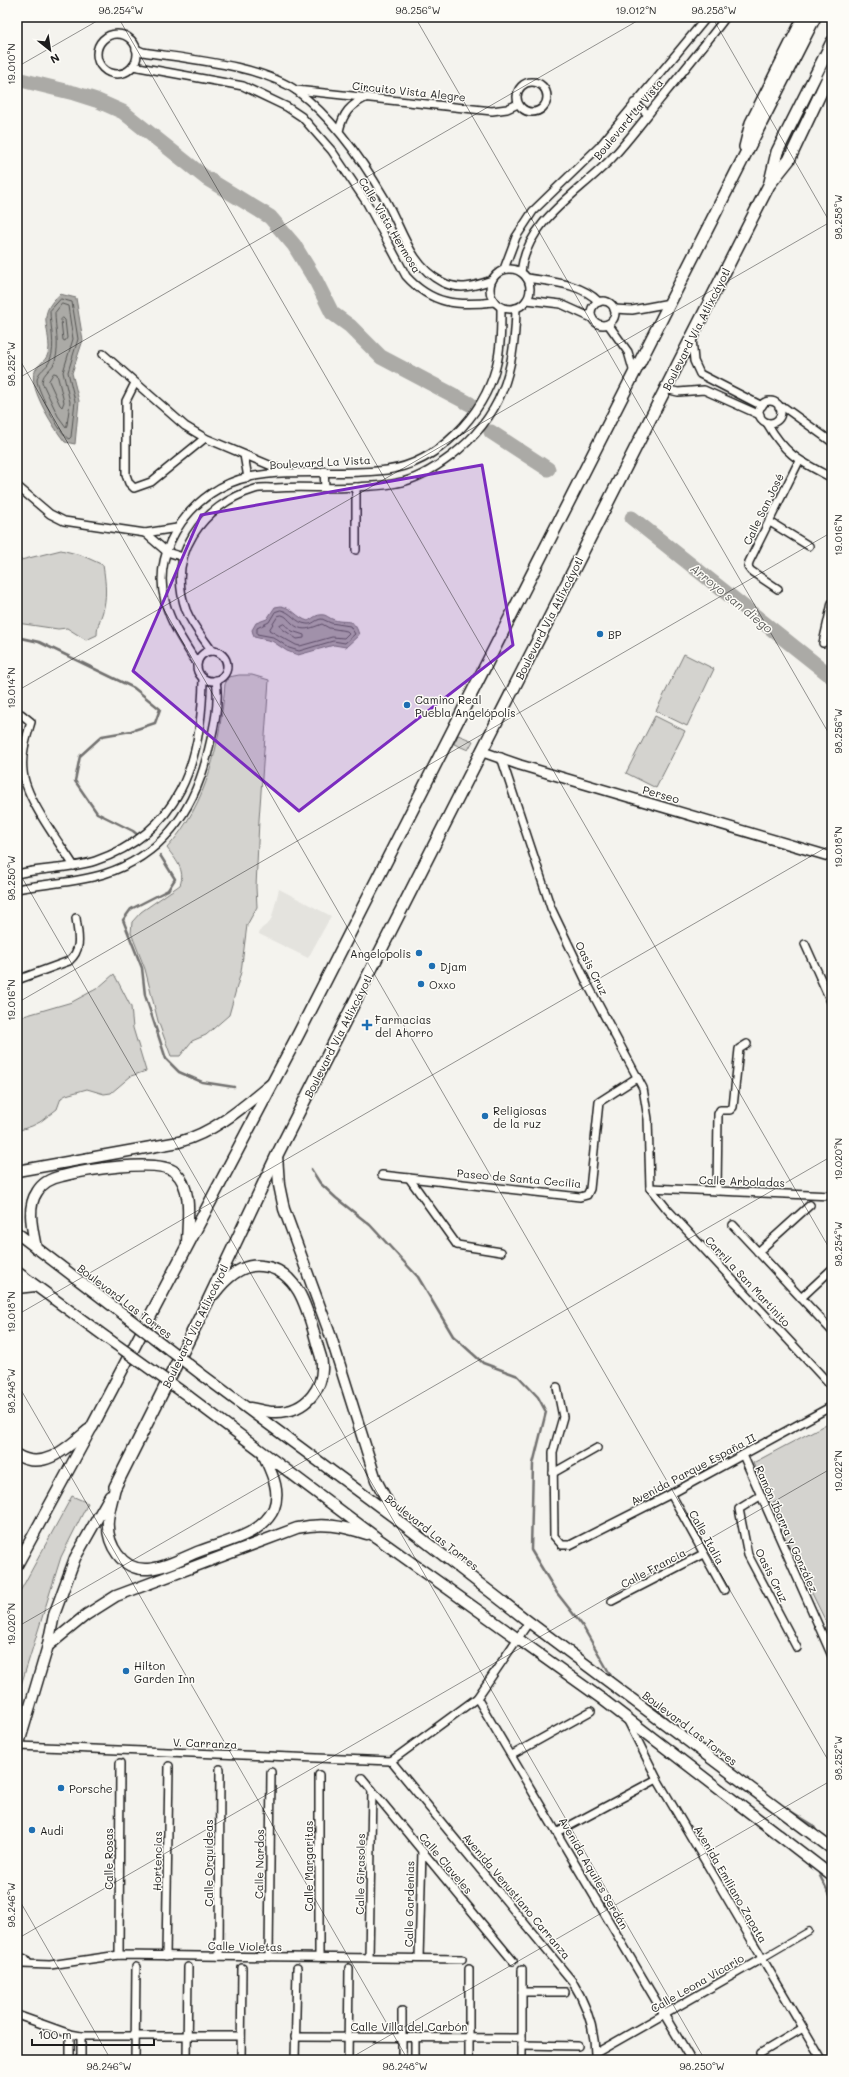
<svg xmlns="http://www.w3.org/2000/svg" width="849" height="2077" viewBox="0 0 849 2077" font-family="Mali,sans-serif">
<rect width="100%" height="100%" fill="#f4f3ee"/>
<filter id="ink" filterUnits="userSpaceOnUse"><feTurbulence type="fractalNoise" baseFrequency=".025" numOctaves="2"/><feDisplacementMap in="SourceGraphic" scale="8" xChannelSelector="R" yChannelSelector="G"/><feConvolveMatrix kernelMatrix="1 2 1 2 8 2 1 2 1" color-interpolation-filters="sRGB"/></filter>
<g filter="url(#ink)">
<path fill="#e4e3de" d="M 279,889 L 331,916 L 308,958 L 259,934 L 261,929 L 270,922 L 272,917 Z"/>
<g fill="#d4d3cf" stroke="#787876">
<path d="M 61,550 L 81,555 L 103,565 C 105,578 107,593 104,607 C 102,617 97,624 97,635 L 86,640 L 67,628 L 58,629 L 17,623 L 17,561 Z"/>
<path d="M 684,654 L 714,669 L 687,726 L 656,711 Z"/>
<path d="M 239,675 L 252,675 L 269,680 L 259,820 L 256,887 L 257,907 L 247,925 L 241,972 L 229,1015 L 206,1035 L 192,1041 L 180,1056 L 171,1056 L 158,1021 L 145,969 L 131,933 L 132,922 L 141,912 L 180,885 C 186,870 175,859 167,848 C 208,803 220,743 225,684 L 229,677 Z"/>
<path d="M 655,716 L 685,731 L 656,788 L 626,773 Z"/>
<path d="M 458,735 L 473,741 L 468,750 L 454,744 Z"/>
<path d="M 114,974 L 131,1007 L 133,1028 L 146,1071 L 131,1076 L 111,1093 L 104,1094 L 87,1089 L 66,1095 L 61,1098 L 57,1109 L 40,1122 L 32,1126 L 17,1131 L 17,1018 L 72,1002 L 98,988 Z"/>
<path d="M 832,1421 L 832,1634 L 782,1532 L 753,1463 Z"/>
<path d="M 72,1496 L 88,1503 L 61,1557 L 17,1698 L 17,1597 Z"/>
</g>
<g fill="#abaaa6" stroke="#72716f">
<path d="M 60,294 L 76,298 L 83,340 L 72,373 L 79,401 L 75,444 L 65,442 C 55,430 29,389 34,373 C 37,363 49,362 49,347 C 48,322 38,314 60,294 Z"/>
<path d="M 281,606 C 293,608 297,618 308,621 C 312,619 316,615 320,615 C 326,614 327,617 332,619 C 345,625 354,615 359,635 L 346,647 L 334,645 L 298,655 L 287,651 L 272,641 L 254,637 L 252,630 L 256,623 L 267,619 L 275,607 Z"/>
</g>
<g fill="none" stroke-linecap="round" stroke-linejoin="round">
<g stroke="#555553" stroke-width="1">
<path d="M 61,299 L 72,302 L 78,339 L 68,372 L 75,401 L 71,437 L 69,439 C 61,436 37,390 37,380 C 38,370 47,369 50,360 C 56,346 50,326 50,311 Z"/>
<path d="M 62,304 L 68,306 L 73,339 L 63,372 L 70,402 L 67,425 L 66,427 L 58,416 L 42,382 C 43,372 53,369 55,361 C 60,345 55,328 55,313 Z"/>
<path d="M 63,318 L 65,320 L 67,338 L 65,341 L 63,340 L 61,320 Z"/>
<path d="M 54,373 L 57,374 L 64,402 L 62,407 L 60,405 L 49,381 Z"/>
<path d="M 281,610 C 292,612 295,623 307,624 C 313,625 316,619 322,619 L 331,623 L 350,626 L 355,634 L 345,643 L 333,641 L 299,651 L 289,648 L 273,637 L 257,634 L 257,628 L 269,622 L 275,612 Z"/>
<path d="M 282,615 C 287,616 288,620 292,623 C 302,633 311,628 322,624 L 329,628 L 347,631 L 349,633 L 344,638 L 332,637 L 300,646 L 296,645 L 269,630 L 278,616 Z"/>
<path d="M 284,624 L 292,631 L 304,635 L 304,638 L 297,639 L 281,628 L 280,626 Z"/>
</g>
<g stroke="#72716f" stroke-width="2.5">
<path d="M 17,637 L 39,642 L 134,688 L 160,709 L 155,723 L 131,731 L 102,736 L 80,756 L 75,781 L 97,813 L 133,831 L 139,836"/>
<path d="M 160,855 L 175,879 L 168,890 L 131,909 L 123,920 L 142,968 L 145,995 L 166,1059 L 179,1072 L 202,1082 L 234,1087"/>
<path d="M 311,1169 L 320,1183 L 336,1198 L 370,1225 L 418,1277 L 453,1336 L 483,1363 L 518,1376 L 538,1397 L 546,1412 L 533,1464 L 531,1550 L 557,1593 L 582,1625 L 614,1681"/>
<path d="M 642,1701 L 656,1708 L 670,1722"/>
<path d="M 779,1804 L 813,1825 L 817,1832"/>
<path d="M 818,1869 L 820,1876 L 832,1899"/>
</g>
<g stroke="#abaaa6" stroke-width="15">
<path d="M 17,79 L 74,93 L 96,100 L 123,112 L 206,178 L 270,217 L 294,245 L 316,281 L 332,313 L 350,326 L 381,357 L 470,404"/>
<path d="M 491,432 L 548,469"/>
<path d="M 632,518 L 832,677"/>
</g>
<g stroke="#1c1c1c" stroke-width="8">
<path id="pedestrian" d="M 761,1959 L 809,1931"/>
</g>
<g stroke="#1c1c1c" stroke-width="10">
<g id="minor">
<circle cx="117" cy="54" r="20"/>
<path d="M 136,49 L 143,52 C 187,59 261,65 297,91 C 333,118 363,161 385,199 C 402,228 410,266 442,282 C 459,291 475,286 492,280"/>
<path d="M 133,66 L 243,86 L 287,107 L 302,117 L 332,151 L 367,203 L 406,276 C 432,305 458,306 494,302"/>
<circle cx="532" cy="97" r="15"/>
<path d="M 296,90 L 492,111 L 507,109 L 518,104"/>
<path d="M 634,103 L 648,114"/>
<path d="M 339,131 C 343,113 350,105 367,97"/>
<path d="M 504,269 L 516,237 L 533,211 L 600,146 L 707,17"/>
<circle cx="510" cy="289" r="20"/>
<path d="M 521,272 C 527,220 579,193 612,158 C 628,141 643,121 658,102 C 681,74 704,46 726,17"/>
<path d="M 527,278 C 551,282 581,283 599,302"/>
<path d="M 527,300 L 561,304 L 592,318"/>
<circle cx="603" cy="313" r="12"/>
<path d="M 614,309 L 632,310 L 670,303"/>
<path d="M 608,324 L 628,352 L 634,373"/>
<path d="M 692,338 L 694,361 L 700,374 L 762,406"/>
<path d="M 103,354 L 185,426 L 205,438 L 286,472"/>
<path d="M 135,383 L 126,401 L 126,475 L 129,483 L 134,488 L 151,482 L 205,438"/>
<path d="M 665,389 L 678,392 L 704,390 L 760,415"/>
<circle cx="770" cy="412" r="11"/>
<path d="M 779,407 L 785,408 L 832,442"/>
<path d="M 767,423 C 786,456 800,461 832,478"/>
<path d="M 244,455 L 248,478"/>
<path d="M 324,471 L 325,487"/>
<path d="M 17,486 L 50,514 L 64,521 L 145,533 L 177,528"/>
<path d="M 770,522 L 809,546"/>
<path d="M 145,533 L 167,552 L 183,557"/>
<path d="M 356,550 L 356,487"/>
<path d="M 778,589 L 751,571 L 748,567 L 749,562 L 799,461"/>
<path d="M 823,643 L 832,603"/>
<circle cx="212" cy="666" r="15"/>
<path d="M 212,651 C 203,638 192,625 186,610 C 166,555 202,505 255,489 C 261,487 269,488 276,488 C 303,486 330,489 358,487 C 370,486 384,486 397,483 C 416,480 435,468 451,456 C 502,417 515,371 516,308"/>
<path d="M 197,663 C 184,643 171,624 165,601 C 150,547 195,488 249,477 C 294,468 341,476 387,470 C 438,463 483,415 496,367 C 501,349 501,326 501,307"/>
<path d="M 17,714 L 21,714 L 31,722 C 26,739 21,754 23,771 C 25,798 59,842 74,866"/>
<path d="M 501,757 L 551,908 L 588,985 L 643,1088 L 648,1119 L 650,1188"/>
<path d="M 17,874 C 43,868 70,869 95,861 C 180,832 202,761 203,679"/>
<path d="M 17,889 C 46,883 76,883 104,874 C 161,856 193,812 207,756 C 213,731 220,706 216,680"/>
<path d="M 805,944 L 832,1004"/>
<path d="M 17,980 L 69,961 C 83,949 78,934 76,918"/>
<path d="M 382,1175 L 580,1197 L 587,1195 L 590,1189 L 599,1102 L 638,1077"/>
<path d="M 409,1178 L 457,1245 L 501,1252"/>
<path d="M 650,1188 L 667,1209 L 832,1387"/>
<path d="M 650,1188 L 832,1196"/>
<path d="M 717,1191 L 718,1114 L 720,1110 L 730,1110 L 733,1107 L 739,1049 L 747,1044"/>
<path d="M 733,1225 L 832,1331"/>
<path d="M 758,1252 L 810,1205"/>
<path d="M 801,1298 L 832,1269"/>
<path d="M 557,1387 L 563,1417 L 553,1452 L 554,1536 L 562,1545 L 570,1545 L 671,1494 L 832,1406"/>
<path d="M 743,1455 L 832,1656"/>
<path d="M 553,1473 L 597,1448"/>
<path d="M 671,1494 L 724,1590"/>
<path d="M 760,1496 L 739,1509 L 748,1555 L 797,1648"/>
<path d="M 612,1601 L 703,1554"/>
<path d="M 477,1698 L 691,2060"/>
<path d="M 627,1719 L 657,1779 L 822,2060"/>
<path d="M 18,1746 L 391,1761"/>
<path d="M 512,1755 L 591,1711"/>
<path d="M 391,1761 L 572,1981 C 587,2005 596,2032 595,2060"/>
<path d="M 391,1761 L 477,1698 L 529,1622"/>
<path d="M 319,1775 L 319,1957"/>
<path d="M 362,1778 L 513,1961"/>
<path d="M 558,1832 L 657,1779"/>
<path d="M 119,1955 L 120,1763"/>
<path d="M 17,1956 L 25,1959 L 28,1963"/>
<path d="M 166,1956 L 169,1766"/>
<path d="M 219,1956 L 220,1769"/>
<path d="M 269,1957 L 271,1772"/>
<path d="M 369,1958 L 372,1790"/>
<path d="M 419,1958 L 422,1851"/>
<path d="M 17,1963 L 22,1964 L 50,1965 L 119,1955 L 462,1959"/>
<path d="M 522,1970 L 522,2060"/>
<path d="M 522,1992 L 565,1992"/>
<path d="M 402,2011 L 402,2060"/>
<path d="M 17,2015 L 70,2034 L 81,2036 L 241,2036"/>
<path d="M 70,2034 L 70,2060"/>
<path d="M 81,2036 L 81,2060"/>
<path d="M 295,2037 L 522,2038"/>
<path d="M 522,2045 L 578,2046"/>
<path d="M 596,2053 L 761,1959"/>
<path d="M 761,2053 L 803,2028"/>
<path d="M 135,2060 L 136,1967"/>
<path d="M 187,2060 L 188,1967"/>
<path d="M 241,2060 L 242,1968"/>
<path d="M 295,2060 L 297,1968"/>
<path d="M 348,2060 L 349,1968"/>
<path d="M 415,2060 L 415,2037"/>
<path d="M 469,2060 L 469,1969"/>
</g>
</g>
<g stroke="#1c1c1c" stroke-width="12">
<path id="tertiary" d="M 483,752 L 520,765 L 832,857"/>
</g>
<g stroke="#1c1c1c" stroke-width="13">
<g id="secondary">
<path d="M 277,1155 L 279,1185 L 284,1209 L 331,1337 L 376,1480 L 395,1516"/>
<path d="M 17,1171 L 179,1142 C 215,1132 242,1108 271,1084"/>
<path d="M 17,1233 L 123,1314"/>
<path d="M 36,1248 C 33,1231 26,1208 37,1192 C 42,1183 52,1178 62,1176 C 84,1170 158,1158 175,1172 C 194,1189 187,1223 187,1245"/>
<path d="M 17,1272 L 107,1338"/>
<path d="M 17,1288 L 35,1286"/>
<path d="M 214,1294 C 226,1278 242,1263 262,1266 C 304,1270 310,1324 321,1357 C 327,1387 306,1413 274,1412 C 266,1412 258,1409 250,1408"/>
<path d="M 201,1374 L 395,1518 L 529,1622 L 832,1849"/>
<path d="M 188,1396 L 377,1538 L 602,1699 L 832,1876"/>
<path d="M 17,1455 C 44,1472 69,1446 88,1430"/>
<path d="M 115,1487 C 113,1498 109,1509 108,1520 C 106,1544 122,1571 148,1569 C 166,1568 184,1557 200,1551 C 224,1542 263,1535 274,1508 C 281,1490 271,1472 264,1456"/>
<path d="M 17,1565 L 92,1427"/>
<path d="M 48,1646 L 86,1615 L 116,1596 L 297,1528 C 323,1522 342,1526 367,1534"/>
<path d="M 17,1750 L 47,1649 L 54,1615 L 75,1558 L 110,1496"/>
</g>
</g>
<g stroke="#1c1c1c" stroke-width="14">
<g id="primary">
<path d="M 745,147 L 751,123 L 804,17"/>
<path d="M 770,182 L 777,152 L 832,42"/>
<path d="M 92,1427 L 299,1033 L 815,17"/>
<path d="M 115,1487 L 206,1305 L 277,1155 L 747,228 L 769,185 L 789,160 L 832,69"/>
</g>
</g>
<use href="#pedestrian" stroke="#fdfcf7" stroke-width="5.5"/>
<use href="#minor" stroke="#fdfcf7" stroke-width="7"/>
<use href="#tertiary" stroke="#fdfcf7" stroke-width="9"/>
<use href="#secondary" stroke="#fdfcf7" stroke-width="10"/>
<use href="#primary" stroke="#fdfcf7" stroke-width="11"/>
<g stroke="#1c1c1c" stroke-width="13" stroke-linecap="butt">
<g id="secondary-bridge">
<path d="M 123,1314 L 201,1374"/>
<path d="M 107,1338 L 188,1396"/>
</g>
</g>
<use href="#secondary-bridge" stroke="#fdfcf7" stroke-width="10"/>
</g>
</g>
<path fill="#7b2cbf" fill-opacity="0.2" stroke="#7b2cbf" stroke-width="3" stroke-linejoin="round" d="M 482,465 L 513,645 L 299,811 L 133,671 L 201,515 Z"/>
<path fill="none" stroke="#1c1c1c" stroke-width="1" stroke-opacity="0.45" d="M 118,17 L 832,1253M 415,17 L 832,739M 712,17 L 832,226M 17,67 L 104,17M 17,355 L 832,1767M 17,379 L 644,17M 17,691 L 832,221M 17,869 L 705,2060M 17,1003 L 832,532M 17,1315 L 832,844M 17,1383 L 408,2060M 17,1627 L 832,1156M 17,1896 L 111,2060M 17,1939 L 832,1468M 347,2060 L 832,1780"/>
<g fill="#1f6fb2" stroke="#fdfcf7" stroke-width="1.5">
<circle cx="600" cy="634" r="4"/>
<circle cx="407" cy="705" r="4"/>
<circle cx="419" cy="953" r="4"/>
<circle cx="432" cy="966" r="4"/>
<circle cx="421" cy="984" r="4"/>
<path d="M365 1019h4v4h4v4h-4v4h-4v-4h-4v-4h4z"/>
<circle cx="485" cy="1116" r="4"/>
<circle cx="126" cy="1671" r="4"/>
<circle cx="61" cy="1788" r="4"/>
<circle cx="32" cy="1830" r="4"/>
</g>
<g text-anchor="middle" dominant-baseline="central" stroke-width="3" stroke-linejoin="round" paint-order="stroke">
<g font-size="11" fill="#1c1c1c" stroke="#fdfcf7">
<text transform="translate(409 91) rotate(6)">Circuito Vista Alegre</text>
<text transform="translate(628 119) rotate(-50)">Boulevard La Vista</text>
<text transform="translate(390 225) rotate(59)">Calle Vista Hermosa</text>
<text transform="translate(696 329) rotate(-63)">Boulevard Vía Atlixcáyotl</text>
<text transform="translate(320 462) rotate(-3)">Boulevard La Vista</text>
<text transform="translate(763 509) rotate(-64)">Calle San José</text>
<text transform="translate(549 618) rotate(-63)">Boulevard Vía Atlixcáyotl</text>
<text transform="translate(661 794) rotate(16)">Perseo</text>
<text transform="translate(592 968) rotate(63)">Oasis Cruz</text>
<text transform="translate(338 1036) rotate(-63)">Boulevard Vía Atlixcáyotl</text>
<text transform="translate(519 1178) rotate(5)">Paseo de Santa Cecilia</text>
<text transform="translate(742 1181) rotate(2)">Calle Arboladas</text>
<text transform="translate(748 1281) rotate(47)">Carril a San Martinito</text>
<text transform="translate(125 1301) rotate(37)">Boulevard Las Torres</text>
<text transform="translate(195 1326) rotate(-64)">Boulevard Vía Atlixcáyotl</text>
<text transform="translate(693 1469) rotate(-28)">Avenida Parque España II</text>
<text transform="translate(787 1529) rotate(66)">Ramón Ibarra y González</text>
<text transform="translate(432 1532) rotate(38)">Boulevard Las Torres</text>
<text transform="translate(707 1537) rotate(61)">Calle Italia</text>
<text transform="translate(653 1568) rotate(-28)">Calle Francia</text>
<text transform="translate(772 1575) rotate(63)">Oasis Cruz</text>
<text transform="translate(690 1728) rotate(37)">Boulevard Las Torres</text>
<text transform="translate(205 1743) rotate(2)">V. Carranza</text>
<text transform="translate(108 1859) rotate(-90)">Calle Rosas</text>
<text transform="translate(157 1861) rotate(-89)">Hortencias</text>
<text transform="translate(208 1863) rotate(-90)">Calle Orquídeas</text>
<text transform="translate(446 1863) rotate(50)">Calle Claveles</text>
<text transform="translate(259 1864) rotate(-89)">Calle Nardos</text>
<text transform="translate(308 1866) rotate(-90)">Calle Margaritas</text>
<text transform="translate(594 1873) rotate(60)">Avenida Aquiles Serdán</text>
<text transform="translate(360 1874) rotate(-89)">Calle Girasoles</text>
<text transform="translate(731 1884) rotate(60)">Avenida Emiliano Zapata</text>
<text transform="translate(517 1896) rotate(50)">Avenida Venustiano Carranza</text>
<text transform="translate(409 1904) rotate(-89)">Calle Gardenias</text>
<text transform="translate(245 1946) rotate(1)">Calle Violetas</text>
<text transform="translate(697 1983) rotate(-30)">Calle Leona Vicario</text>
<text x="409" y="2026">Calle Villa del Carbón</text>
</g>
<g font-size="11" fill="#1c1c1c" stroke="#fdfcf7" text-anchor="start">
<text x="608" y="634">BP</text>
<text x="415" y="699">Camino Real<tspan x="415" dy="13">Puebla Angelópolis</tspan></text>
<text x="411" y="953" text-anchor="end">Angelopolis</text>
<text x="440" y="966">Djam</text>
<text x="429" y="984">Oxxo</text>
<text x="375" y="1019">Farmacias<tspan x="375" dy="13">del Ahorro</tspan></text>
<text x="493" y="1110">Religiosas<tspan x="493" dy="13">de la ruz</tspan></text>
<text x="134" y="1665">Hilton<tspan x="134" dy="13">Garden Inn</tspan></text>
<text x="69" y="1788">Porsche</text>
<text x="40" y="1830">Audi</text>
</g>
<g font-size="12" font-style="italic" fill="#5c5c5a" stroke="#fdfcf7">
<text transform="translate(732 598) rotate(39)">Arroyo san diego</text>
</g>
</g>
<rect width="849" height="2077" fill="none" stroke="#fdfcf7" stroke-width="44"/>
<g transform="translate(50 50) rotate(150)" stroke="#fdfcf7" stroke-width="3" paint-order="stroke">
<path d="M0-3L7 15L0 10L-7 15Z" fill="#1c1c1c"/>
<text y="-6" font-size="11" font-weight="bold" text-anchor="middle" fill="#1c1c1c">N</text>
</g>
<path d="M32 2039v6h122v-6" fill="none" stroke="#1c1c1c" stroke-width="2"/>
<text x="38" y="2039" font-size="12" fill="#1c1c1c" stroke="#fdfcf7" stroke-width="3" paint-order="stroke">100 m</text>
<rect x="22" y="22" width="805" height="2033" fill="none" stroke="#1c1c1c" stroke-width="1.5"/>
<g font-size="10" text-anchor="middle" fill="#1c1c1c">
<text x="121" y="14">98.254°W</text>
<text x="418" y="14">98.256°W</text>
<text x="636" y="14">19.012°N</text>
<text x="714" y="14">98.258°W</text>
<text transform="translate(11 64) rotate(-90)" y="4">19.010°N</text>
<text transform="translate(838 217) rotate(-90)" y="4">98.258°W</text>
<text transform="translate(11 364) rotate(-90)" y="4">98.252°W</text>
<text transform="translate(838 535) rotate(-90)" y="4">19.016°N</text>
<text transform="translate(11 688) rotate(-90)" y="4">19.014°N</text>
<text transform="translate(838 731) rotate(-90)" y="4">98.256°W</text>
<text transform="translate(838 847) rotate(-90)" y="4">19.018°N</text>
<text transform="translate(11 878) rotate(-90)" y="4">98.250°W</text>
<text transform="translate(11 1000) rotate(-90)" y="4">19.016°N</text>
<text transform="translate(838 1159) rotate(-90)" y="4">19.020°N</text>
<text transform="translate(838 1244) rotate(-90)" y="4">98.254°W</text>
<text transform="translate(11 1312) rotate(-90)" y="4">19.018°N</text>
<text transform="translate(11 1391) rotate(-90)" y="4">98.248°W</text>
<text transform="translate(838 1471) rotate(-90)" y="4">19.022°N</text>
<text transform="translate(11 1624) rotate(-90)" y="4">19.020°N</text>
<text transform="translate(838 1758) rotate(-90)" y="4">98.252°W</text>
<text transform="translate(11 1905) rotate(-90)" y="4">98.246°W</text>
<text x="109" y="2070">98.246°W</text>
<text x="405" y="2070">98.248°W</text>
<text x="702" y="2070">98.250°W</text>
</g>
</svg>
